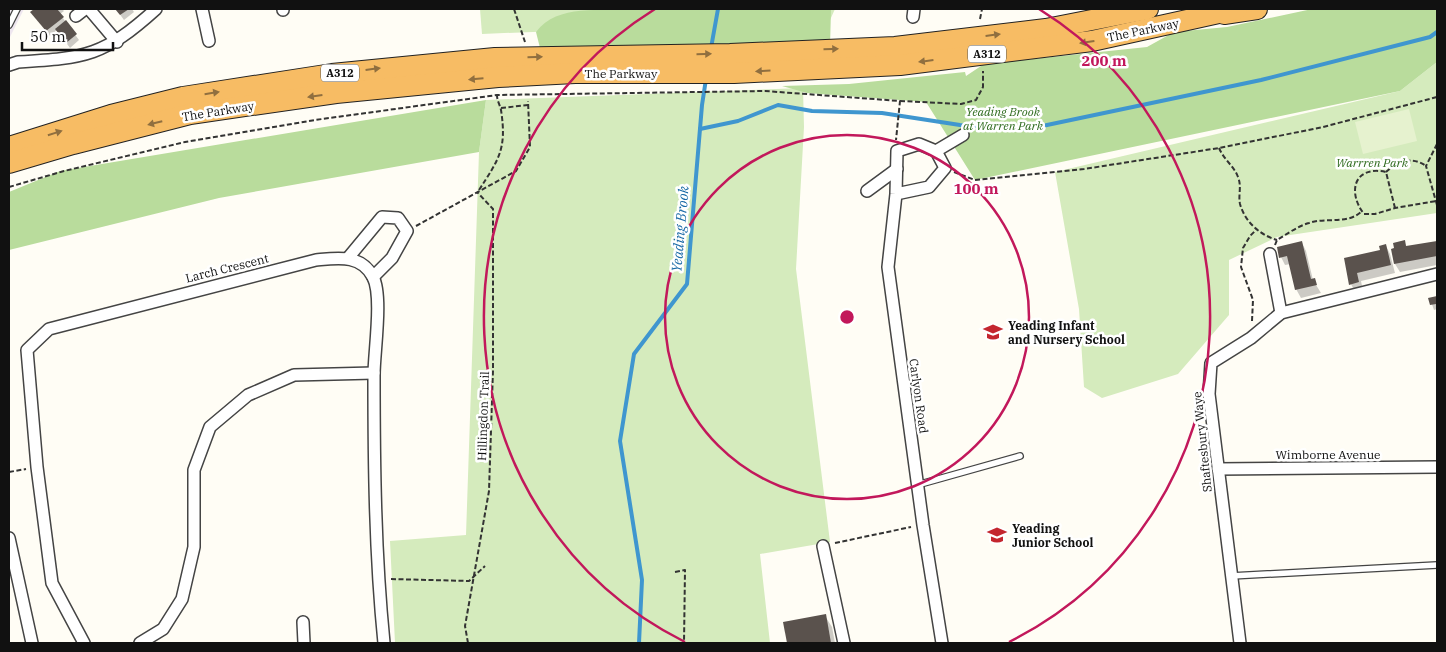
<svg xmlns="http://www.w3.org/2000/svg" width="1446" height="652" viewBox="0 0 1446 652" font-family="'IBM Plex Serif',serif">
<rect width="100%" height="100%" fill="#fffdf5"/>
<path fill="#eee6ef" d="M 9,9 L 24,9 L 9,39 Z"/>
<g fill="#d5ebbd">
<path d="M 480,9 L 835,9 L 830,20 L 482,34 Z"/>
<path d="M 1437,62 L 1437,213 L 1277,237 L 1229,260 L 1229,315 L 1178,374 L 1102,398 L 1084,387 L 1079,309 L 1055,172 L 1400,91 Z"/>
<path d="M 803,88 L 804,127 L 796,269 L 830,542 L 760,554 L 770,643 L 395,643 L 390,541 L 466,535 L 479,152 L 486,100 Z"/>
</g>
<g fill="#b9dc9c">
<path d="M 633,9 L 831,9 L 830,47 L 540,48 L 536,32 C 558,3 601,12 633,9 Z"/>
<path d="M 1312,9 L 1437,9 L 1437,62 L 1400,91 L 975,180 L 926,102 L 807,93 L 782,86 L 849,84 L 965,72 L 966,76 L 984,64 L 1147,47 L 1174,32 L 1227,27 Z"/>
<path d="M 486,100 L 479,152 L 219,198 L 9,250 L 9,192 L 60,171 Z"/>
</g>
<path fill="#e6f2cf" d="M 1409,109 L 1417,141 L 1363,154 L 1355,122 Z"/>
<g fill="#0003">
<path d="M 36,9 L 62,9 L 64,11 L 60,14 L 79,40 L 70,48 L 57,30 L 50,36 L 32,12 Z"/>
<path d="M 116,9 L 132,9 L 134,12 L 124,20 Z"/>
<path d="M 1404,242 L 1407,247 L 1436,242 L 1437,265 L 1400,272 L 1395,264 L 1392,250 Z"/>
<path d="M 1302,243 L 1306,251 L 1313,280 L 1321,293 L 1301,298 L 1296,289 L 1291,264 L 1285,265 L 1281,257 Z"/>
<path d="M 1386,246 L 1390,254 L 1395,273 L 1361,281 L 1363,291 L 1355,292 L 1351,284 L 1345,259 L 1381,251 Z"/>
<path d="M 1437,297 L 1437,309 L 1434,310 L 1430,299 Z"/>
<path d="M 825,616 L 832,627 L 835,643 L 788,643 L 785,623 Z"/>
</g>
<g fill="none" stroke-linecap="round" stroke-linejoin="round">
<g stroke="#3f96cf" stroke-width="4">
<path d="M 711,48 L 718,9"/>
<path d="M 700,129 L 738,121 L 778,105 L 812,111 L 882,113 L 960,125 L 1028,129 L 1261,80 L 1430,37 L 1437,32"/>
<path d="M 639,643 L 642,580 L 620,441 L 634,354 L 687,284 L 702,105 L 706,79"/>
</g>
</g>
<g fill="#5a524d">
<path d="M 34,9 L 57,9 L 64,17 L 46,31 L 30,12 Z"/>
<path d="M 115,9 L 129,9 L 120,15 Z"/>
<path d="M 66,20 L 77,34 L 66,43 L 55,29 Z"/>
<path d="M 1405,240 L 1406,246 L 1437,241 L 1437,256 L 1394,264 L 1391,249 L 1394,248 L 1393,243 Z"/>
<path d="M 1302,241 L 1311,279 L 1315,278 L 1317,285 L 1295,290 L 1287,256 L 1279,258 L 1277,247 Z"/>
<path d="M 1386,244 L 1391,265 L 1357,273 L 1359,282 L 1349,285 L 1344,258 L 1380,250 L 1379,246 Z"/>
<path d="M 1437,296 L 1437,308 L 1436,304 L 1430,305 L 1428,298 Z"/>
<path d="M 826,614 L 831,643 L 787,643 L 783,622 Z"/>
</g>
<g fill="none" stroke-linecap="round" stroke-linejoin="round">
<g stroke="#444" stroke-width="8">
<g id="service">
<path d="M 9,25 L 17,9"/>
<path d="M 917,485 L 1020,456"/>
<path d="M 1231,576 L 1437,565"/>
</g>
</g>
<g stroke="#444" stroke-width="14">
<g id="minor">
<path d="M 89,9 L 117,42"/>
<path d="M 202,9 L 209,41"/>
<path d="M 283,9 L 283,10"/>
<path d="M 76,16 L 85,9"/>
<path d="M 913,17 L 914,9"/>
<path d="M 9,65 L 18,62 C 86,58 104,56 156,9"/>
<path d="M 936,151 L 963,135"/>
<path d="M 867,191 L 897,169"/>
<path d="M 896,194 L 929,187 L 945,168 L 936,151 L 919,144 L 897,151 L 896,194 L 888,267 L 923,525 L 942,643"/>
<path d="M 1270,254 L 1281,313"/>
<path d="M 348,258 L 382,217 L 398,218 L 407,231 L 392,258 L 373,277"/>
<path d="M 1218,469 L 1437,467"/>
<path d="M 9,538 L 32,643"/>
<path d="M 823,546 L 844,643"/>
<path d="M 303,622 L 304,643"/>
<path d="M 84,643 L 52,583 L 37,467 L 27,350 L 49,329 L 316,260 C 338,258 361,254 373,277 C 383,296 374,352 374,375 C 374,464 375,554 384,643"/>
<path d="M 140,643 L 163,629 L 182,599 L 194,547 L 194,470 L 210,427 L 248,395 L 294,375 L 374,373"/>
<path d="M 1240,643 L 1209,394 L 1211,363 L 1251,338 L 1281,313 L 1437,274"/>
</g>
</g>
<g stroke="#222" stroke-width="22">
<g id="trunk">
<path d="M 1224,14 L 1257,9"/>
<path d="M 9,147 L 111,115 L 183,97 L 332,74 L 495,58 L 730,54 L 895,47 L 1046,29 L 1148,9"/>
<path d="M 9,163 L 73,144 L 190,114 L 336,93 L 498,77 L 575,73 L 734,73 L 900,65 L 1092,41 L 1237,9"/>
</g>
</g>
<g stroke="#333" stroke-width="2" stroke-dasharray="5 2.5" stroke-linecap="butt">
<path d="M 514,9 L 525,42"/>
<path d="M 980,19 L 982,9"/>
<path d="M 900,101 L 961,104 L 976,100 L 983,87 L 983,71"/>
<path d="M 501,108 L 528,105"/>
<path d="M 1437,144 L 1426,166 L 1437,205"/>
<path d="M 1219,148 C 1224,160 1234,166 1238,177 C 1242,187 1238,195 1240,204 C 1245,222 1260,235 1277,240"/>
<path d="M 954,172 L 975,180 L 1084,169 L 1219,148 L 1323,127 L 1437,97"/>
<path d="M 1386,172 C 1398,161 1412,156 1426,166"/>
<path d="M 9,187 L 64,171 L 185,142 L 315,120 L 497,95 L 765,91 L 900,101 L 896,140"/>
<path d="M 479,190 C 499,159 507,149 501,110 C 500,105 497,101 497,95"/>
<path d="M 1395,208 L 1386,172 C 1354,165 1347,192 1364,214 L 1375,214 L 1395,208 L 1436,201"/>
<path d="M 416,226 L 516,171 L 530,147 L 528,101"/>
<path d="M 1275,245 L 1277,240 C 1287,234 1298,226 1309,223 C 1326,217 1348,225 1362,211"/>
<path d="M 1252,321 L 1253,300 L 1241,267 L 1243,248 L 1250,236 L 1256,230"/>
<path d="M 9,472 L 26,469"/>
<path d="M 835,543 L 911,527"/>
<path d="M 675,572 L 685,570 L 684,643"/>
<path d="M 391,579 L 469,581 L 485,566"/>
<path d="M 468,643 L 465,626 L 489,491 L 493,370 L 493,209 L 477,192"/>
</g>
<use href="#service" stroke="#fff" stroke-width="5.5"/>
<use href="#minor" stroke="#fff" stroke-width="11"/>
<use href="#trunk" stroke="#f7bc64" stroke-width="20"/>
</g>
<defs><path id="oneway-solid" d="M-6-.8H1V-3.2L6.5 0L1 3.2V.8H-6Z" transform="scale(1.25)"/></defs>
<g fill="#906f3f">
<use href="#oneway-solid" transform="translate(993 35) rotate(-7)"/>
<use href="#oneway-solid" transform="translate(1087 42) rotate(172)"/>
<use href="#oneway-solid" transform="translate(831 49) rotate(-2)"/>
<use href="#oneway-solid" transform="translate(704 54) rotate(-1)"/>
<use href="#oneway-solid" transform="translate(535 57) rotate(-2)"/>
<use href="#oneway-solid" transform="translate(926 61) rotate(173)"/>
<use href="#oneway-solid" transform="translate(373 69) rotate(-7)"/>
<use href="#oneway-solid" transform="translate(763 71) rotate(177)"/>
<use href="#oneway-solid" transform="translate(476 79) rotate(175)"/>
<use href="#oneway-solid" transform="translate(212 93) rotate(-9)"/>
<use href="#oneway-solid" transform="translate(315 96) rotate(172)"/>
<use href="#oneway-solid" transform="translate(155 123) rotate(166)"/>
<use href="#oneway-solid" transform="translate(55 133) rotate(-18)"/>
</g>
<g fill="none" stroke="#c2185b" stroke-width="2.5">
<circle cx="847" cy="317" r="182"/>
<path d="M685 642A363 363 0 0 1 655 9M1039 9A363 363 0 0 1 1009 642"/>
</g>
<defs>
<g id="school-bare" transform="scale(1.5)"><path d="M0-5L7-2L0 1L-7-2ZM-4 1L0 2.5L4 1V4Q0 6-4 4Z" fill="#c4262e" stroke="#fff" stroke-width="2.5" paint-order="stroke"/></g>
</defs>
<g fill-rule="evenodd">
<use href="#school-bare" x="993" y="332"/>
<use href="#school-bare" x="997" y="535"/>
</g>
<g text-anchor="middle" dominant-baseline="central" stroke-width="5" stroke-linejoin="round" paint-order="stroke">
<g fill="#fff" stroke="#585858" stroke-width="1">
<rect x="968" y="45.5" width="38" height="17" rx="4"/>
<rect x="321" y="64.5" width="38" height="17" rx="4"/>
</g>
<g font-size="11" font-weight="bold" fill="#111">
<text x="987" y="54">A312</text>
<text x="340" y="73">A312</text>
</g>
<g font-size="12" fill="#111" stroke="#fff">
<text transform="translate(1143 30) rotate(-12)">The Parkway</text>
<text x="621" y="73">The Parkway</text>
<text transform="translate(218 111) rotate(-9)">The Parkway</text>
<text transform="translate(227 268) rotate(-14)">Larch Crescent</text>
<text transform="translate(919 396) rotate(82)">Carlyon Road</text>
<text transform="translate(483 416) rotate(-88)">Hillingdon Trail</text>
<text transform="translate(1202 442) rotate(-96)">Shaftesbury Waye</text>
<text x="1328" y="454">Wimborne Avenue</text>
</g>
<g font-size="12" font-style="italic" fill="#2f6b1f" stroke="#fff">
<text x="1003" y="111">Yeading Brook<tspan x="1003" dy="14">at Warren Park</tspan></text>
<text x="1372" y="162">Warrren Park</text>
</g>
<g font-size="12" font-weight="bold" fill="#111" stroke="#fff" text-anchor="start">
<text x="1008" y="325">Yeading Infant<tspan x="1008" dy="14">and Nursery School</tspan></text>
<text x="1012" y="528">Yeading<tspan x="1012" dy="14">Junior School</tspan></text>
</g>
<g font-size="14" font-style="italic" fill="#1768a6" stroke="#fff">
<text transform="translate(680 229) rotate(-85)">Yeading Brook</text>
</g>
</g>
<circle cx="847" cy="317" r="8" fill="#c2185b" stroke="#fff" stroke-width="2.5"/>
<g font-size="15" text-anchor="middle" font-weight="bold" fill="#c2185b" stroke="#fff" stroke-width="5" stroke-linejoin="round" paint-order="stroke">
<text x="1104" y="66">200 m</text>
<text x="976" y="194">100 m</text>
</g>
<rect width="1446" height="652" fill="none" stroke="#111111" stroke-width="20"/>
<path d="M22 42v8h91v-8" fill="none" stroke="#111111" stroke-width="2.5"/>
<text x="30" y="42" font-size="15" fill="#111111" stroke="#ffffff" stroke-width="4" paint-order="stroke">50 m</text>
</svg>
